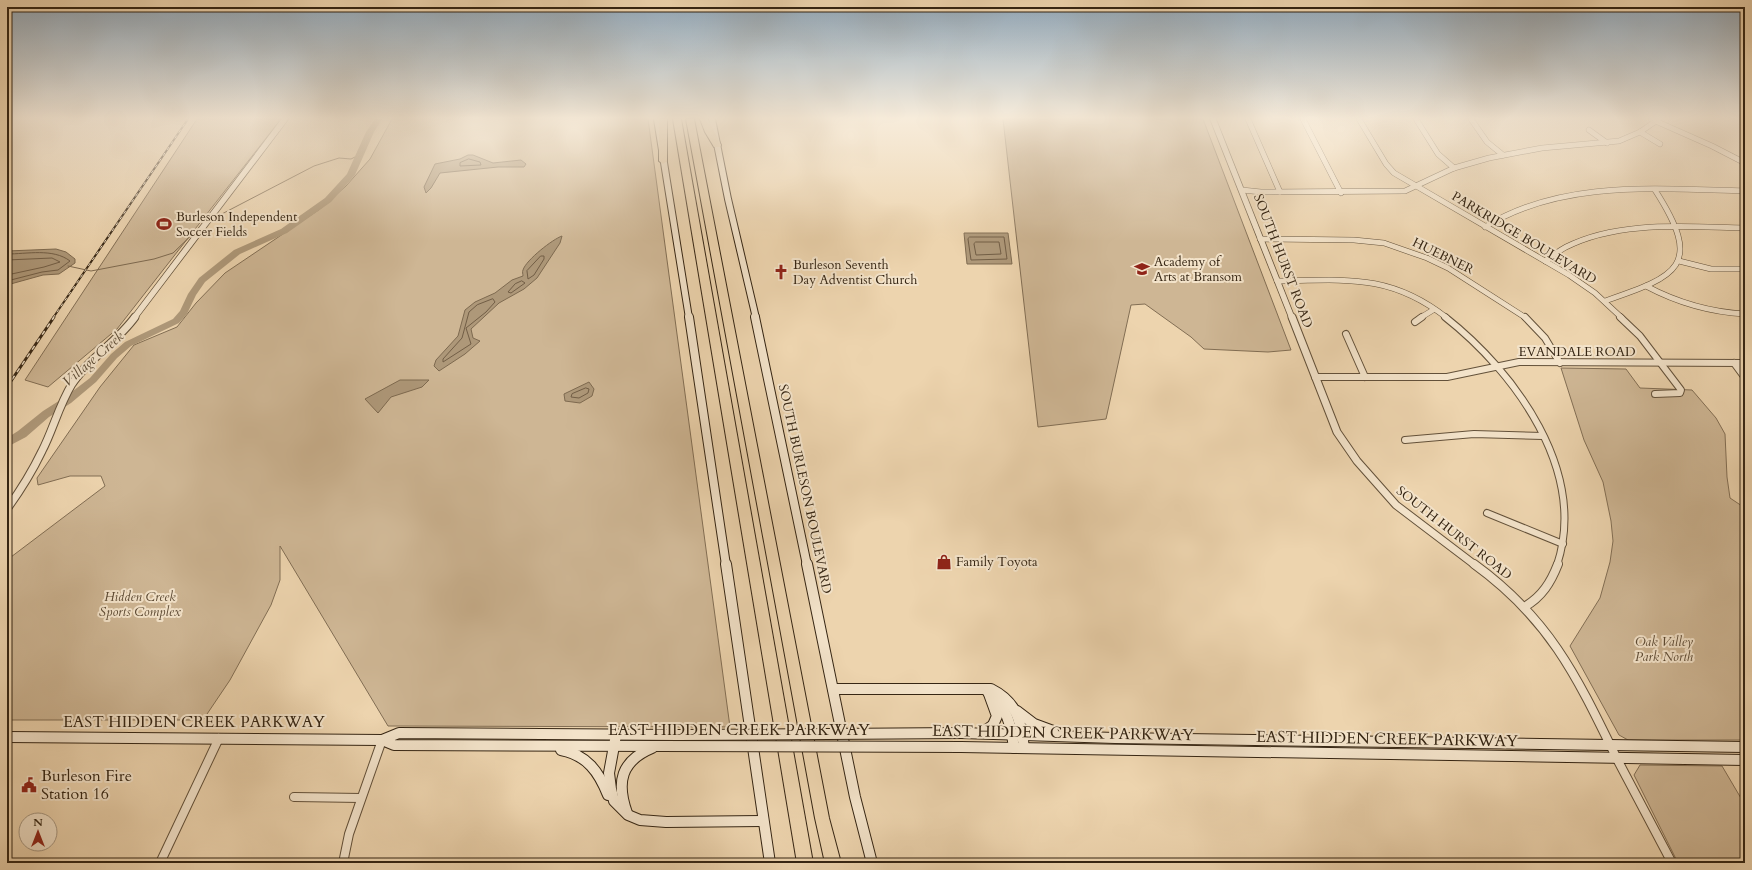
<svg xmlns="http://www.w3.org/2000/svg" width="1752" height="870" viewBox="0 0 1752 870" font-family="Cardo,serif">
<rect width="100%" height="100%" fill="#edd4ae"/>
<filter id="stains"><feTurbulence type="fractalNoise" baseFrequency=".005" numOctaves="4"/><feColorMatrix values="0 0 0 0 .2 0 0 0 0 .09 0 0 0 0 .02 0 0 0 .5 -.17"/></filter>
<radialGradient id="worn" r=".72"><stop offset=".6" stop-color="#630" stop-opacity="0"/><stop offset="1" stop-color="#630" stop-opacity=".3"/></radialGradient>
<g fill="#ceb694" stroke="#826e54">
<path d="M 197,119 L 281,119 L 117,329 L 48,387 L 25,380 Z"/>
<path d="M 392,119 L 648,119 L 730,727 L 388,726 L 280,546 L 280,580 L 271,605 L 230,680 L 203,720 L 7,720 L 7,560 L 105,486 L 101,476 L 70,476 L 38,485 L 37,478 L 100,387 L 134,345 L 177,327 L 196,303 L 225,273 L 320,209 L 346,186 L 370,159 Z"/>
<path d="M 1003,119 L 1203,119 L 1291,350 L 1268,352 L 1204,349 L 1191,337 L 1145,304 L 1131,305 L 1106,419 L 1038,427 Z"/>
<path d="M 1561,368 L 1626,369 L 1640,388 L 1692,390 L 1716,418 L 1725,434 L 1727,477 L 1730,498 L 1745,508 L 1745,740 L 1628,740 L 1619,735 L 1570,646 L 1600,598 L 1610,562 L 1613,541 L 1611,521 L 1603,482 L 1584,440 Z"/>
<path d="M 1640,765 L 1722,766 L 1745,805 L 1745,863 L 1678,863 L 1634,775 Z"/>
</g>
<g fill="#ae9879" stroke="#7e6a50">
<path d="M 468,155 L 473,155 L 493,163 L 521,160 L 526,164 L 524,167 L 498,167 L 440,173 L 431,188 L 426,193 L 424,187 L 435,164 L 460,159 Z"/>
<path d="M 964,233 L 1008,233 L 1012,264 L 967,264 Z"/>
<path d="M 562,236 L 560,243 L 537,278 L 524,289 L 499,303 L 471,329 L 473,338 L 480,341 L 465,354 L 439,371 L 434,366 L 436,360 L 458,336 L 465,310 L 475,302 L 495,293 L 512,280 L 523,276 C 523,274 522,272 523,270 C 526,260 553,239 562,236 Z"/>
<path d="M 56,249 L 66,252 L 75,259 L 75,263 L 59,274 L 43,275 L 7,285 L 7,251 Z"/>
<path d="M 400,380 L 429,380 L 422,387 L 391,397 L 378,413 L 365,399 Z"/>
<path d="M 589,382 L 594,389 L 592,396 L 580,403 L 565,401 L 564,394 Z"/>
</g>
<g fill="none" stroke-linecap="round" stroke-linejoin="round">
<g stroke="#725e46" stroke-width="1">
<path d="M 469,159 L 480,162 L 481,165 L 460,166 L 460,163 Z"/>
<path d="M 970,237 L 1004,237 L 1007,259 L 971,260 L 968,239 Z"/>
<path d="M 976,242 L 999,242 L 1001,254 L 976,255 L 974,244 Z"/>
<path d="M 7,254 C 27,254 53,248 70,261 L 58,270 L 42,272 L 7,281"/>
<path d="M 541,256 L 544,256 L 544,259 L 534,275 L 528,279 L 527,271 Z"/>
<path d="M 7,260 L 52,258 L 60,262 L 44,267 L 7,275"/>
<path d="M 522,281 L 525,283 L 511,293 L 508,292 L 515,284 Z"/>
<path d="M 493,299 L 495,302 L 486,312 L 466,328 L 471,344 L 443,362 L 443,359 L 462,338 L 469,312 L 477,305 Z"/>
<path d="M 586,388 L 589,389 L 588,393 L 579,398 L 571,397 L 572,394 Z"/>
</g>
<g stroke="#7e6a50" stroke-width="1">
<path d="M 216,217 L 314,166 L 339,158 L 351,159 L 361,154"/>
<path d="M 68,266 L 91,271 L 154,259 L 173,253 L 199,228"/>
</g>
<path fill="#ae9879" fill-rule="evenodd" d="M 375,119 L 382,119 L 374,132 L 355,175 L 331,202 L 287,233 L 240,254 L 205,282 L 196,295 L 187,314 L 179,323 L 131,346 L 117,358 L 96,382 L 71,403 L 49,417 L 26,437 L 7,447 L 7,438 L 18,431 L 43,411 L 65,397 L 90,378 L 111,354 L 125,342 L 173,319 L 180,311 L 188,294 L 199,278 L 234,250 L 281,229 L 325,198 L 347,174 L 366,132 Z"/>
<g stroke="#63513a" stroke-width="6">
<g id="minor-far2">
<path d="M 1248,119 L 1280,192"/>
<path d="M 1303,119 L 1341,193"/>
<path d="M 1359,119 L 1386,164 L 1394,173 L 1569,275 L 1595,293 L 1622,318"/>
<path d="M 1416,119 L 1438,154 L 1454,168"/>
<path d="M 1471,119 L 1487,142 L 1503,155"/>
<path d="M 1651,119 L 1712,146 L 1745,163"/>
<path d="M 1589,130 L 1607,143"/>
<path d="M 1640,132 L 1660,144"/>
<path d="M 1242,190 L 1261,192 L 1405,191 L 1454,168 L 1489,158 L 1542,148 L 1619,141 L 1640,132 L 1659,119"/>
<path d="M 1485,227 C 1562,179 1658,189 1745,191"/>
<path d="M 1260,239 L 1354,240 L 1384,243 L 1427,258 L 1448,268 L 1526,318"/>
<path d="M 1545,261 C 1552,257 1558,251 1566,247 C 1619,220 1687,227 1745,228"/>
<path d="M 1679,261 L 1711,269 L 1745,269"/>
<path d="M 1277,281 C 1345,280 1390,273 1447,318"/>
<path d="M 1646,286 C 1678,303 1709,312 1745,314"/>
<path d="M 1605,301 C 1678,276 1704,266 1655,190"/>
<path d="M 1420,318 L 1433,310"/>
</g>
</g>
<g stroke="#63513a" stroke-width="8">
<g id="minor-far1">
<path d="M 1445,317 C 1515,372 1588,471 1557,565"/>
<path d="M 1525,317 L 1545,338 L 1560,363"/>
<path d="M 1620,317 L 1640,336 L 1681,390 L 1680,393 L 1655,394"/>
<path d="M 1415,322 L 1422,317"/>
<path d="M 1346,334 L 1365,377"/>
<path d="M 1734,363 L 1745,378"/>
<path d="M 1315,377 L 1447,377 L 1519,362 L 1745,363"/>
<path d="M 1405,440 L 1474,434 L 1543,436"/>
<path d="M 1487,513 L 1563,544"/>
</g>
</g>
<g stroke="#63513a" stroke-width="10">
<g id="minor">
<path d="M 1524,607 C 1542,597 1551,582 1558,564"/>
<path d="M 1617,759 L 1672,863"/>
<path d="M 294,797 L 361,798"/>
<path d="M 160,863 L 219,738"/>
<path d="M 343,863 L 349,834 L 382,740"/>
</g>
</g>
<g stroke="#63513a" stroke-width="7">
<g id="tertiary-far2">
<path d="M 1213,119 L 1292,318"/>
<path d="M 134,318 L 285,119"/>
</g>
</g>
<g stroke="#63513a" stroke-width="9">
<g id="tertiary-far1">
<path d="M 1292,317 L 1337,432 L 1357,461 L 1396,505 L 1475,565"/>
<path d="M 7,509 C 20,491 32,472 42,451 C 53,430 59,405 72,384 C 89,358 117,342 135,317"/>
</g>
</g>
<g stroke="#63513a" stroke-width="10">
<path id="tertiary" d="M 1474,564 C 1550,619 1577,677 1617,759"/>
</g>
<g stroke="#352513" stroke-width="8">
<g id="secondary-far2">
<path d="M 657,119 L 689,318"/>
<path d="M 712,119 L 728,199 L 756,318"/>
</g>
</g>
<g stroke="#352513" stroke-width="10">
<g id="secondary-far1">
<path d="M 689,317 L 726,565"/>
<path d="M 755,317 L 807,565"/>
</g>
</g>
<g stroke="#352513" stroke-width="12">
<g id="secondary">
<path d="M 726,564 L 770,863"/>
<path d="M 807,564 L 855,797 L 872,863"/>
<path d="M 833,689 L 991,689 C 1017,702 1021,721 1024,748"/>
<path d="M 987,691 C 1007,707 1011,724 1014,748"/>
<path d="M 1017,711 L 1034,724 L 1053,731"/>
<path d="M 961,733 L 1115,738 L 1745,747"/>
<path d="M 982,733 L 993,725 L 997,716 L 989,694"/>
<path d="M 616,735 L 609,773 L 611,789 L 614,801 L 628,815 L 640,820 L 666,822 L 762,821"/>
<path d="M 7,737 L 382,740 L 399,733 L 678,735"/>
<path d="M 382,740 L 394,745 L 658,746"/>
<path d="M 961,747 L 1745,760"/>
<path d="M 561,750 C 587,755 599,772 608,795"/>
<path d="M 627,813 C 616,782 621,761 652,748"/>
</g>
</g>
<g stroke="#352513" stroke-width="2">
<g id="motorway">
<path d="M 659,119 L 667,119 L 667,161 L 663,164 L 659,161 Z"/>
<path d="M 673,119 L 681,119 L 813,863 L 797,863 Z"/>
<path d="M 686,119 L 694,119 L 829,818 L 841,863 L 825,863 L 815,818 Z"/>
<path d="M 700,119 L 708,119 L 721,145 L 720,147 L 714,147 L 705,132 Z"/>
</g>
</g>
<use href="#minor-far2" stroke="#f3e3ca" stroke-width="5"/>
<use href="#minor-far1" stroke="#f3e3ca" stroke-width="6"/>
<use href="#minor" stroke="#f3e3ca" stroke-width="8"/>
<use href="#tertiary-far2" stroke="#f3e3ca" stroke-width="5.5"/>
<use href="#tertiary-far1" stroke="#f3e3ca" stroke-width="7"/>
<use href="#tertiary" stroke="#f3e3ca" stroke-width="8"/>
<use href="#secondary-far2" stroke="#f3e3ca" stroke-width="6"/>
<use href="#secondary-far1" stroke="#f3e3ca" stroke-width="8"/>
<use href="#secondary" stroke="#f3e3ca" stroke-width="10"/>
<use href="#motorway" fill="#edd4ae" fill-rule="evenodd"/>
<g stroke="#352513" stroke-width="2">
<path id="rail-far1" d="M 53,318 L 188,119"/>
</g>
<g stroke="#352513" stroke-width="3">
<path id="rail" d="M 7,387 L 54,317"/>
</g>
<use href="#rail-far1" stroke="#f3e3ca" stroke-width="1" stroke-dasharray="3.5" stroke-linecap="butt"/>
<use href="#rail" stroke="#f3e3ca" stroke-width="1.5" stroke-dasharray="4.5" stroke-linecap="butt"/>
<g stroke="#352513" stroke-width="12" stroke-linecap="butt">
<g id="secondary-bridge">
<path d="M 678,735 L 961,733"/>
<path d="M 658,746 L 961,747"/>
</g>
</g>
<use href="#secondary-bridge" stroke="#f3e3ca" stroke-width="10"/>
</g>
<linearGradient id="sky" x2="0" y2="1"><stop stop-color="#91a9bc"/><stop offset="0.49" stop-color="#f7ecdb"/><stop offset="1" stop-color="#f7ecdb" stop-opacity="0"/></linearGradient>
<rect width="1752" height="241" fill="url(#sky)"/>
<defs>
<g id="stadium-bare" transform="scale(1.2)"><path d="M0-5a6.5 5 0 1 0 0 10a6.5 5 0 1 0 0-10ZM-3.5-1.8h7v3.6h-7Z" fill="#8f2418" stroke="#f3e3ca" stroke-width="2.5" paint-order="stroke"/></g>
<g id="school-bare" transform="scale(1.2)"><path d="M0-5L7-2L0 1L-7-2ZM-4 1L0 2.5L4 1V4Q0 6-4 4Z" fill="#8f2418" stroke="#f3e3ca" stroke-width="2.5" paint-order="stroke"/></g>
<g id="church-bare" transform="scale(1.2)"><path d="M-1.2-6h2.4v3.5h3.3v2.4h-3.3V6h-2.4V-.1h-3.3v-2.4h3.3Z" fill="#8f2418" stroke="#f3e3ca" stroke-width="2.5" paint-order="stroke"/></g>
<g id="shop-bare" transform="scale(1.2)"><path d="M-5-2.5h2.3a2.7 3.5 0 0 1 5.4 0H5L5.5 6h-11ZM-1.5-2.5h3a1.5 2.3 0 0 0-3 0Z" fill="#8f2418" stroke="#f3e3ca" stroke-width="2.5" paint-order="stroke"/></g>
<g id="civic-bare" transform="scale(1.2)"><path d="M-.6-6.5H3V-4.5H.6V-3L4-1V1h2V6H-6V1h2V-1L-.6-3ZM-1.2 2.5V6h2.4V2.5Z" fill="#8f2418" stroke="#f3e3ca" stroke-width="2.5" paint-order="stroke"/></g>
</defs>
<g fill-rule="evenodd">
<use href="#stadium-bare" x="164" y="224"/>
<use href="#school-bare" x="1142" y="269"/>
<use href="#church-bare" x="781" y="272"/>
<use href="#shop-bare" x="944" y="562"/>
<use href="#civic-bare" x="29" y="785"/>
</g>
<g text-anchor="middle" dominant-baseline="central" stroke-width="4" stroke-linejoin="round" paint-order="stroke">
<g font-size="13" fill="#352513" stroke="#f3e3ca" text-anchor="start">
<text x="176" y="217">Burleson Independent<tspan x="176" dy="15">Soccer Fields</tspan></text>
<text x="1154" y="262">Academy of<tspan x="1154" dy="15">Arts at Bransom</tspan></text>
<text x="793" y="265">Burleson Seventh<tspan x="793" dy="15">Day Adventist Church</tspan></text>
<text x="956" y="562">Family Toyota</text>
</g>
<g font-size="13" fill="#352513" stroke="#f3e3ca">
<text transform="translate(1524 238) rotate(31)">PARKRIDGE BOULEVARD</text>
<text transform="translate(1443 256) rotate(26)">HUEBNER</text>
<text transform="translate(1283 261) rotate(69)">SOUTH HURST ROAD</text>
<text x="1577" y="352">EVANDALE ROAD</text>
<text transform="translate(805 489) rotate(78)">SOUTH BURLESON BOULEVARD</text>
<text transform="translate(1454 533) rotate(38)">SOUTH HURST ROAD</text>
</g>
<g font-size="13" font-style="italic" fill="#5b4933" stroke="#f3e3ca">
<text x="140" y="597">Hidden Creek<tspan x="140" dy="15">Sports Complex</tspan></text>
<text x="1664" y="642">Oak Valley<tspan x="1664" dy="15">Park North</tspan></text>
</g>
<g font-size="14" font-style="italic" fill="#594832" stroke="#f3e3ca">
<text transform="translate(93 359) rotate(-41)">Village Creek</text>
</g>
<g font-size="16" fill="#352513" stroke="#f3e3ca">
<text x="194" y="722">EAST HIDDEN CREEK PARKWAY</text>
<text x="739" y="730">EAST HIDDEN CREEK PARKWAY</text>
<text transform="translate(1063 733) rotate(1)">EAST HIDDEN CREEK PARKWAY</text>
<text transform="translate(1387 739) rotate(1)">EAST HIDDEN CREEK PARKWAY</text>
</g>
<g font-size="16" fill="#352513" stroke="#f3e3ca" text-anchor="start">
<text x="41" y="776">Burleson Fire<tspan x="41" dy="18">Station 16</tspan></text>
</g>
</g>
<rect width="1752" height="870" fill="none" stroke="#edd4ae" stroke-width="24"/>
<rect x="8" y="8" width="1736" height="854" fill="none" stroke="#352513" stroke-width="2"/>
<rect x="12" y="12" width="1728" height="846" fill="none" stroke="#352513"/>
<g transform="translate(38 832)"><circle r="19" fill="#f3e3ca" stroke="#a79781"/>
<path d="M0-3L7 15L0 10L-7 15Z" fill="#8f2418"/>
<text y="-6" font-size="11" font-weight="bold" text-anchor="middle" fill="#352513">N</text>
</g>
<rect width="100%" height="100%" filter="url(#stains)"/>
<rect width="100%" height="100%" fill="url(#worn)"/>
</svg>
